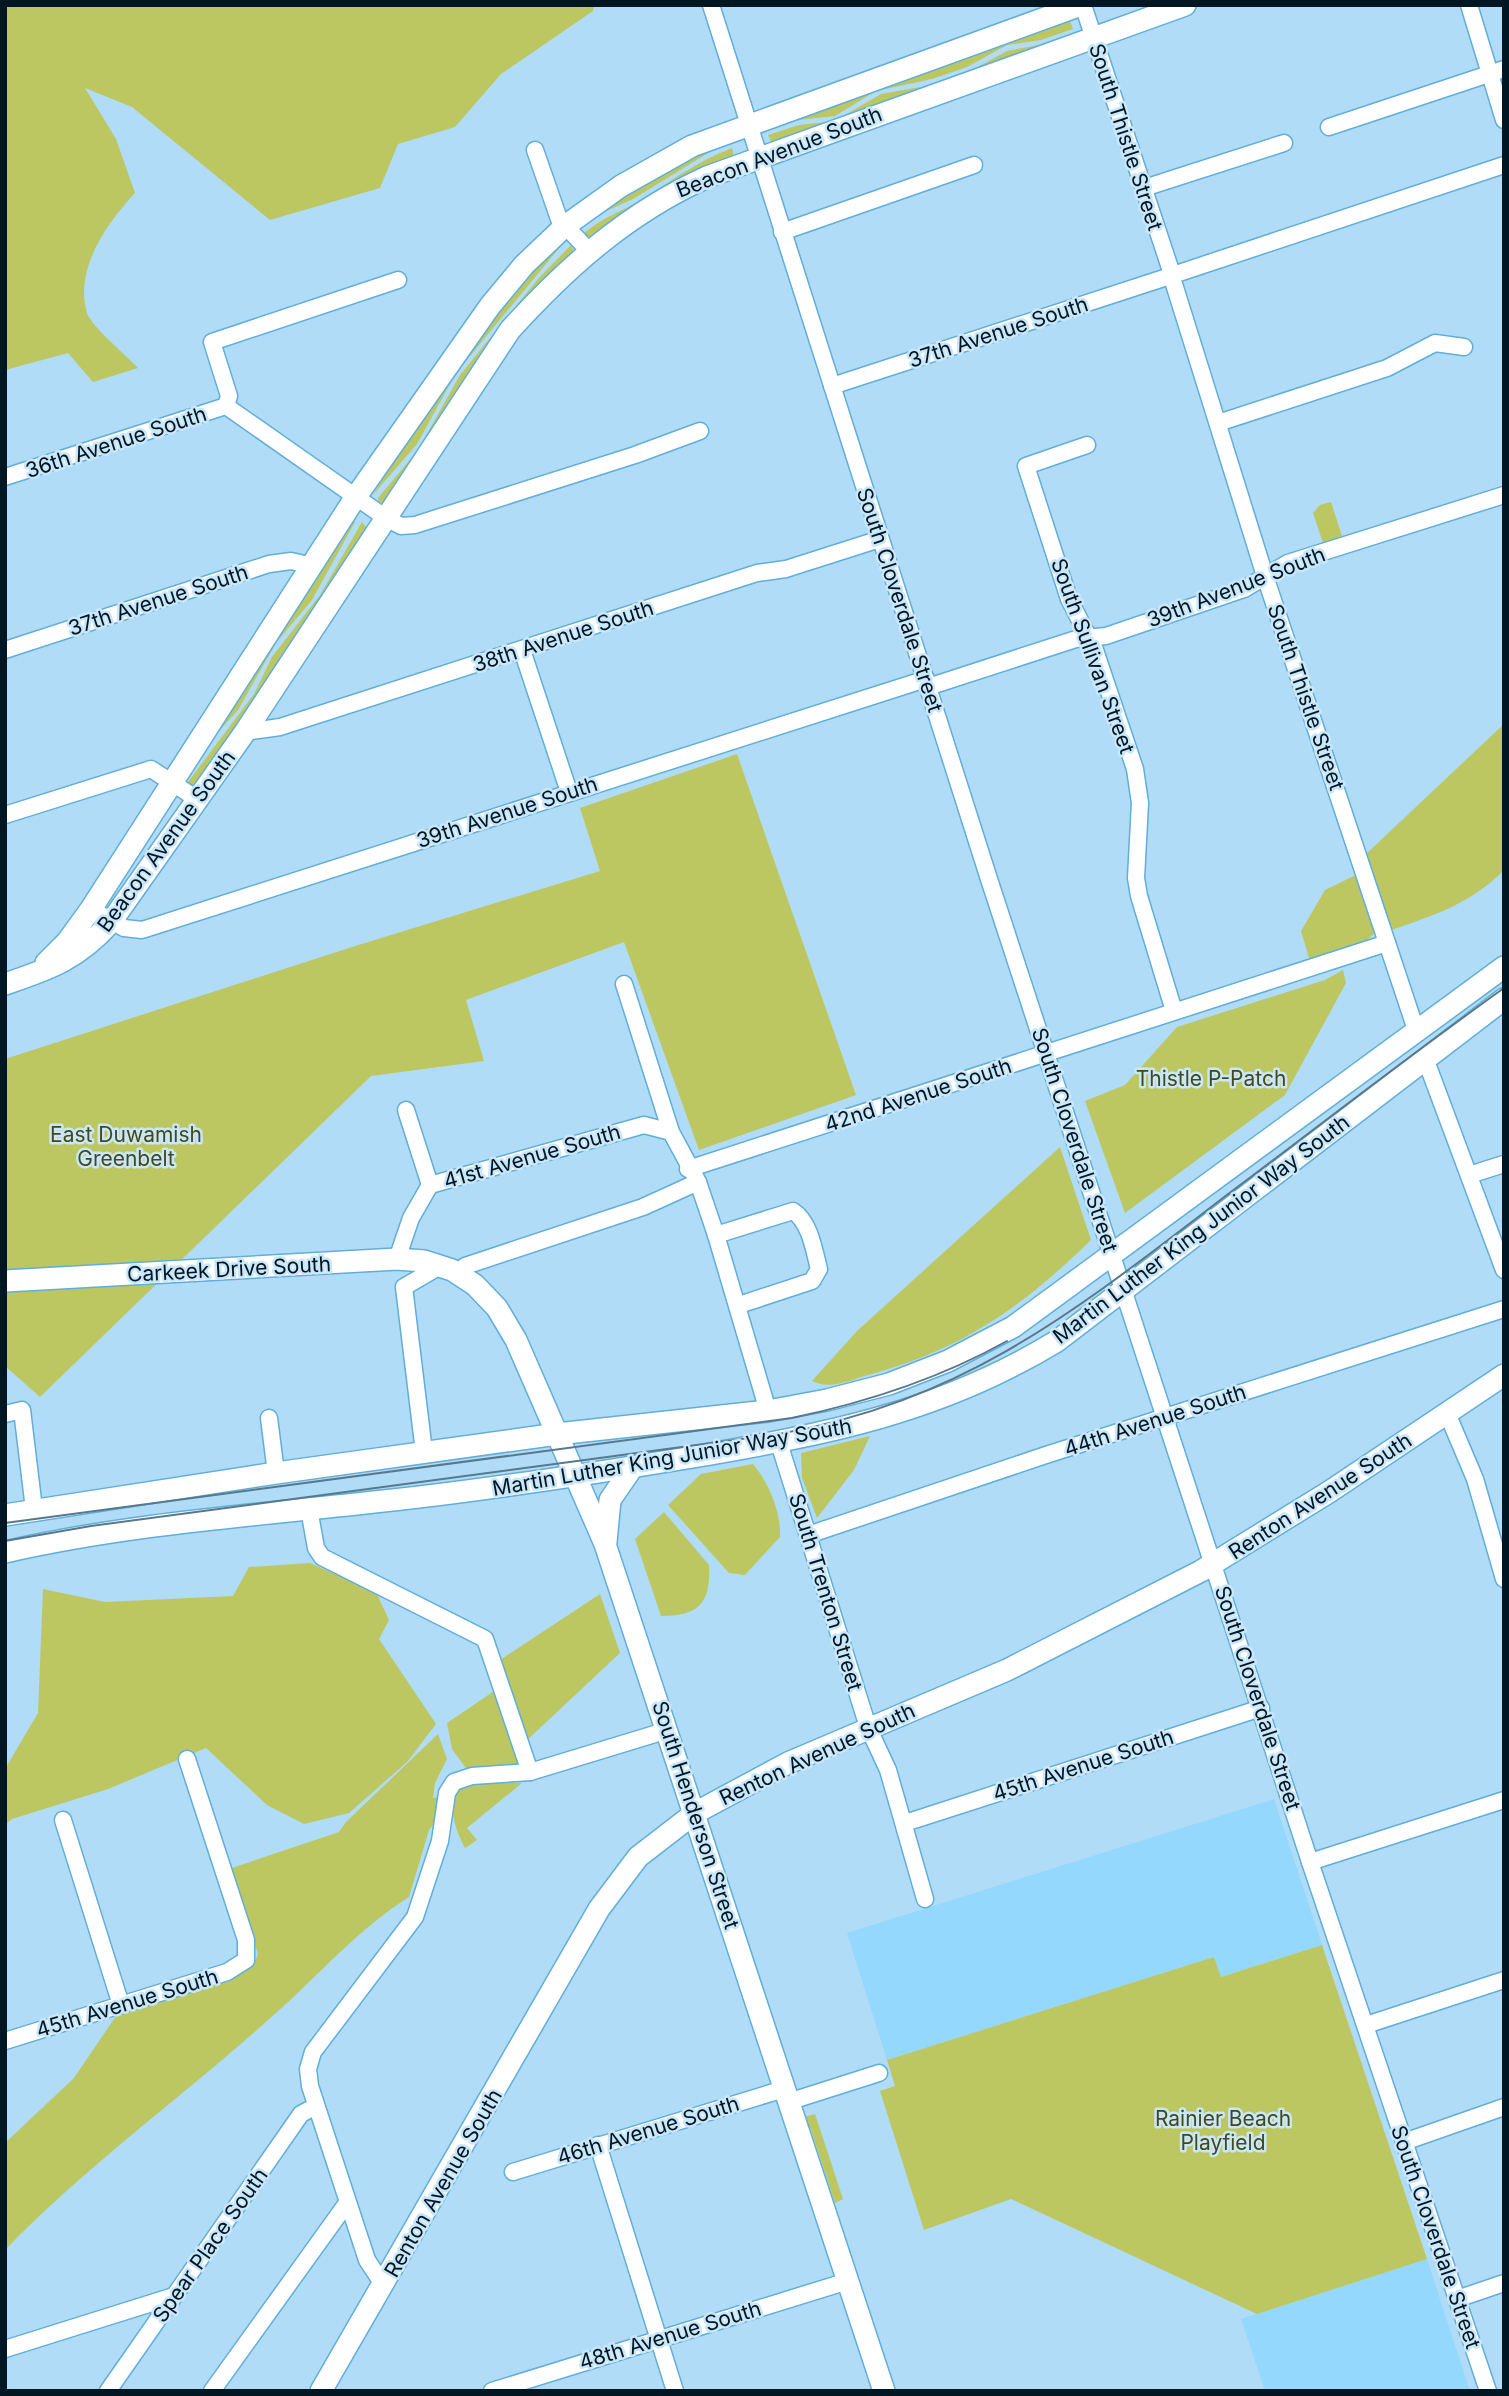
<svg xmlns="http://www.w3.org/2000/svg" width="1509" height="2396" viewBox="0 0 1509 2396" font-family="Inter,sans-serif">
<rect width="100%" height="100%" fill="#b0dcf7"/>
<g fill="#95d8fe">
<path d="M 1274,1799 L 1322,1945 L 1220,1977 L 1214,1957 L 887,2060 L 847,1933 Z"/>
<path d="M 1427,2259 L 1470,2391 L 1265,2391 L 1241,2319 Z"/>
</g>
<g fill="#bcc762">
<path d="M 5,5 L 594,5 L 593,11 L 501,74 L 455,127 L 398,144 L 380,188 L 270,220 L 132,107 L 85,88 L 116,139 L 135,193 C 107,223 74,269 87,313 C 91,326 127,356 138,368 L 93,382 L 68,353 L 5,370 Z"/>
<path d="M 1069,18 L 1073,29 L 1041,40 L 1007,45 L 967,67 L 932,79 L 876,91 L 835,116 L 799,120 L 767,130 Z"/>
<path d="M 1050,43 L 773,146 L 768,135 L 799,125 L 835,121 L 881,94 L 932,85 L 972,70 L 1007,51 Z"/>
<path d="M 718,147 L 633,199 L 602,213 L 580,229 L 580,226 L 675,163 Z"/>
<path d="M 732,148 L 735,160 L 589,240 L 584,237 L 584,233 C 602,218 622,211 641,200 C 671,181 699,160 732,148 Z"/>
<path d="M 556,243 L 560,247 L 456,373 L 417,444 L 372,496 L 474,339 Z"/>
<path d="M 571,245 L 575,253 L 385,503 L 379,502 L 378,498 L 418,450 L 460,375 L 538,279 Z"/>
<path d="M 1331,502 L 1342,536 L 1323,543 L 1313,513 L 1320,505 Z"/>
<path d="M 353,519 L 355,522 L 312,600 L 276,643 L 238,710 L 203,749 Z"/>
<path d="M 362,522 L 369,531 L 200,785 L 190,786 L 188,782 L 254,694 L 272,657 L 320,595 Z"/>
<path d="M 1504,724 L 1504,870 C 1472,903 1433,916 1391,930 L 1365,855 Z"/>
<path d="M 737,754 L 856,1095 L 699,1150 L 624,942 L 466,1000 L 484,1061 L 371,1076 L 40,1397 L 5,1366 L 5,1059 L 352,947 L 600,871 L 580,808 Z"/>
<path d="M 1358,874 L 1377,931 L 1363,944 L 1310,961 L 1301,931 L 1325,890 Z"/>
<path d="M 1343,970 L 1346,983 L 1285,1095 L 1125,1213 L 1085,1101 L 1125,1085 L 1177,1027 L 1325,980 Z"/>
<path d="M 1060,1147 L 1091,1240 C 1022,1307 962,1350 868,1375 C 848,1381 831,1390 812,1381 L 857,1331 Z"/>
<path d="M 870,1436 L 854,1470 L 817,1518 L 802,1478 L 801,1453 Z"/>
<path d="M 753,1464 C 769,1483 781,1512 780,1537 L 745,1575 L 729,1573 L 668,1505 L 701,1474 Z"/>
<path d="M 664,1512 L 709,1565 C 711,1603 699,1616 661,1616 L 635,1539 Z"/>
<path d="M 310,1563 L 376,1592 L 389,1620 L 379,1639 L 436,1724 L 407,1762 L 349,1813 L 304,1824 L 267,1805 L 206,1748 L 108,1789 L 12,1819 L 5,1825 L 5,1769 L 38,1713 L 43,1589 L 105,1602 L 233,1596 L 249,1567 Z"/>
<path d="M 600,1594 L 620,1653 L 525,1742 L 500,1660 Z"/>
<path d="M 497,1689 L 522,1767 L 468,1771 L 452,1749 L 447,1723 Z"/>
<path d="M 438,1734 L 447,1759 L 435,1783 L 433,1798 L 441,1797 L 441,1815 L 429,1830 L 409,1897 C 358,1929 321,1973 277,2012 C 188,2093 89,2163 5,2250 L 5,2143 L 74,2078 L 116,2016 L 231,1979 L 253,1966 L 258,1954 L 232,1868 L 339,1832 L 346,1822 Z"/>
<path d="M 482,1781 L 522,1783 L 467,1828 L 477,1840 L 465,1848 C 455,1829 449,1811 455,1789 Z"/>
<path d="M 1322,1945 L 1427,2259 L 1257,2314 L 1011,2199 L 924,2230 L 880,2091 L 895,2086 L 887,2060 L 1214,1957 L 1221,1977 Z"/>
<path d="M 815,2114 L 843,2199 L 835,2203 L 811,2130 L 804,2117 Z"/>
</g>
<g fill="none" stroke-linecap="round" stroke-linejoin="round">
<g stroke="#61aed9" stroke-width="19">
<g id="minor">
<path d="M 711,5 L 988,876 L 1310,1862 L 1488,2391"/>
<path d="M 1083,5 L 1170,268"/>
<path d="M 1469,5 L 1504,120"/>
<path d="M 1329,127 L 1504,69"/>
<path d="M 535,150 L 559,219 L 589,251"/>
<path d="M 1144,188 L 1284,143"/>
<path d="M 782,232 L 974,165"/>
<path d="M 1179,273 L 1504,165"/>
<path d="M 1174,284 L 1265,576 L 1416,1030"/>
<path d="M 832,386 L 1164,278"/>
<path d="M 226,406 L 386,518 L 401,526 L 415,525 L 635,455 L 700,431"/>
<path d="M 226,406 L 229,396 L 212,342 L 398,280"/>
<path d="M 1218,423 L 1387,368 L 1435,343 L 1464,347"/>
<path d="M 1087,445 L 1026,466 L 1069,599 L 1095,650 L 1135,769 L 1140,803 L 1136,878 L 1139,896 L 1174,1011"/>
<path d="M 5,477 L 226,406"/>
<path d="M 5,650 L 269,564 L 291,561 L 313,566"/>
<path d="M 522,650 L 569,792"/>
<path d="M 928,687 L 1076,639 L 1106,636 L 1244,589 L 1288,563 L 1504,495"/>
<path d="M 245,732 L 280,727 L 757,573 L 786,569 L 880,539"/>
<path d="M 5,815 L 151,769 L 197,799"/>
<path d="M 91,909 L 124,928 L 142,930 L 926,679"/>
<path d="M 624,984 L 671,1132 L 698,1182 L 716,1235 L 768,1411"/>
<path d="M 1425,1058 L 1504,1270"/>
<path d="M 406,1110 L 430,1185"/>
<path d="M 688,1169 L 1387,943"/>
<path d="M 1469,1175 L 1504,1164"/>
<path d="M 716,1235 L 793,1211 C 810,1222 814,1250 819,1269 L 812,1281 L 739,1305"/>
<path d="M 397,1259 L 411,1218 L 430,1185 L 644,1125 L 671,1132"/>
<path d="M 460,1275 L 465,1266 L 643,1207 L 698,1182"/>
<path d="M 1447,1413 L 1475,1479 L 1504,1579"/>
<path d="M 5,1414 L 22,1410 L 34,1509"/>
<path d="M 269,1418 L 276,1473"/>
<path d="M 779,1443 L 868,1727 L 888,1770 L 925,1899"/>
<path d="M 424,1452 L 404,1287 L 440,1266"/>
<path d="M 309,1509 L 316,1548 L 322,1557 L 485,1639 L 530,1772"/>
<path d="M 808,1535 L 1046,1455 L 1504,1309"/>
<path d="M 63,1820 L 121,2005"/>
<path d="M 905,1823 L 1261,1708"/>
<path d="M 1310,1862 L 1504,1800"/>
<path d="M 1366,2025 L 1504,1980"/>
<path d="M 5,2041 L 227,1972 L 246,1960 L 246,1940 L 187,1759"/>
<path d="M 788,2102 L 879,2073"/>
<path d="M 1404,2142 L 1504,2107"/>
<path d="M 598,2145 L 675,2391"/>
<path d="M 513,2172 L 784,2089"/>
<path d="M 384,2286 L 367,2260 L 310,2086 L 308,2069 L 313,2052 L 415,1917 L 440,1841 L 447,1793 L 454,1782 L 472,1776 L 530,1772 L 668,1730"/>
<path d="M 1457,2299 L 1504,2283"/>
<path d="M 5,2349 L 174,2296"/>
<path d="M 108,2391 L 301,2114 L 316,2106"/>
<path d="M 212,2391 L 347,2203"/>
<path d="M 492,2391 L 848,2281"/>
</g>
</g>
<g stroke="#61aed9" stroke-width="24">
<g id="major">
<path d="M 46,963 L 67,942 L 91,909 L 355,498 L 490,306 L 524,265 L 565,226 L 621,186 L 692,146 L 1081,5"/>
<path d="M 5,984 C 50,969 78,959 111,922 L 245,732 L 510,330 C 568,266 628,213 707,177 L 1185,5"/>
<path d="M 5,1281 L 397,1259 L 424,1261 L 452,1270 L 475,1285 L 497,1308 L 516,1340 L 605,1544 L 884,2391"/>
<path d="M 5,1515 L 276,1473 L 557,1434 L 768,1411 L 827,1400 L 889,1384 L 948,1361 L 1013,1327 L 1504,967"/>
<path d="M 606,1542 L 610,1500 L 632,1468"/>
<path d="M 5,1552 C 123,1525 246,1516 365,1503 C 475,1492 584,1475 693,1457 C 826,1434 939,1413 1057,1341 L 1504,999"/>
<path d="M 321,2391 L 599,1909 L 638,1857 L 695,1813 L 788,1763 L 1007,1670 L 1201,1571 L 1329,1492 L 1504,1375"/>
</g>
</g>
<use href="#minor" stroke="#fff" stroke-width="16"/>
<use href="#major" stroke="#fff" stroke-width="21"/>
<g stroke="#58788c" stroke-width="2">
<path d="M 5,1523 L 792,1418 C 868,1402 939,1379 1007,1341"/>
<path d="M 5,1541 L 91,1526 L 779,1434 C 965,1400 1074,1312 1219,1201 C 1314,1130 1407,1057 1504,988"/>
</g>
</g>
<g text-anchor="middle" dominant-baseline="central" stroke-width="5" stroke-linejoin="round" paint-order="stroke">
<g font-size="21" fill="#011623" stroke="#cae7f9">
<text transform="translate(1126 137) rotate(72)">South Thistle Street</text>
<text transform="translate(779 152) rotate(-21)">Beacon Avenue South</text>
<text transform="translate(998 332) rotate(-18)">37th Avenue South</text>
<text transform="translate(116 442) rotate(-18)">36th Avenue South</text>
<text transform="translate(1236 587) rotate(-21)">39th Avenue South</text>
<text transform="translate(158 600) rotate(-18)">37th Avenue South</text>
<text transform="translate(900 600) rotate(72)">South Cloverdale Street</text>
<text transform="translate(563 636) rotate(-18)">38th Avenue South</text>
<text transform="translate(1093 656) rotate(70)">South Sullivan Street</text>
<text transform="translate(1306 697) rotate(71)">South Thistle Street</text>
<text transform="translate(507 812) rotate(-18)">39th Avenue South</text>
<text transform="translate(166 841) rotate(-54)">Beacon Avenue South</text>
<text transform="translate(918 1095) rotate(-18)">42nd Avenue South</text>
<text transform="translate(1075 1140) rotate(72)">South Cloverdale Street</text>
<text transform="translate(532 1156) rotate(-16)">41st Avenue South</text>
<text transform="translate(1201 1229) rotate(-37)">Martin Luther King Junior Way South</text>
<text transform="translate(229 1269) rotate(-3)">Carkeek Drive South</text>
<text transform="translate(1155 1420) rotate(-18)">44th Avenue South</text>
<text transform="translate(672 1457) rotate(-10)">Martin Luther King Junior Way South</text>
<text transform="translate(1320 1496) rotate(-33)">Renton Avenue South</text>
<text transform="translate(826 1592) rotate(73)">South Trenton Street</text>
<text transform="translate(1258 1698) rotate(72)">South Cloverdale Street</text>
<text transform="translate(817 1754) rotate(-25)">Renton Avenue South</text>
<text transform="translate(1083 1765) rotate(-18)">45th Avenue South</text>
<text transform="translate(696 1815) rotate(72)">South Henderson Street</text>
<text transform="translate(127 2003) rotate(-17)">45th Avenue South</text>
<text transform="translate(648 2130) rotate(-17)">46th Avenue South</text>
<text transform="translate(443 2183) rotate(-60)">Renton Avenue South</text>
<text transform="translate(1436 2237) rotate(71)">South Cloverdale Street</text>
<text transform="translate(210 2245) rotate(-55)">Spear Place South</text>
<text transform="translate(670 2335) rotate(-17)">48th Avenue South</text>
</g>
<g font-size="21" fill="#44491c" stroke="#cae7f9">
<text x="1211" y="1078">Thistle P-Patch</text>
<text x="126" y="1134">East Duwamish<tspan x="126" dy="24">Greenbelt</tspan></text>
<text x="1223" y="2118">Rainier Beach<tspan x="1223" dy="24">Playfield</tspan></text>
</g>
</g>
<rect width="1509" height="2396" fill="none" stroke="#011623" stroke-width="14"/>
</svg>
